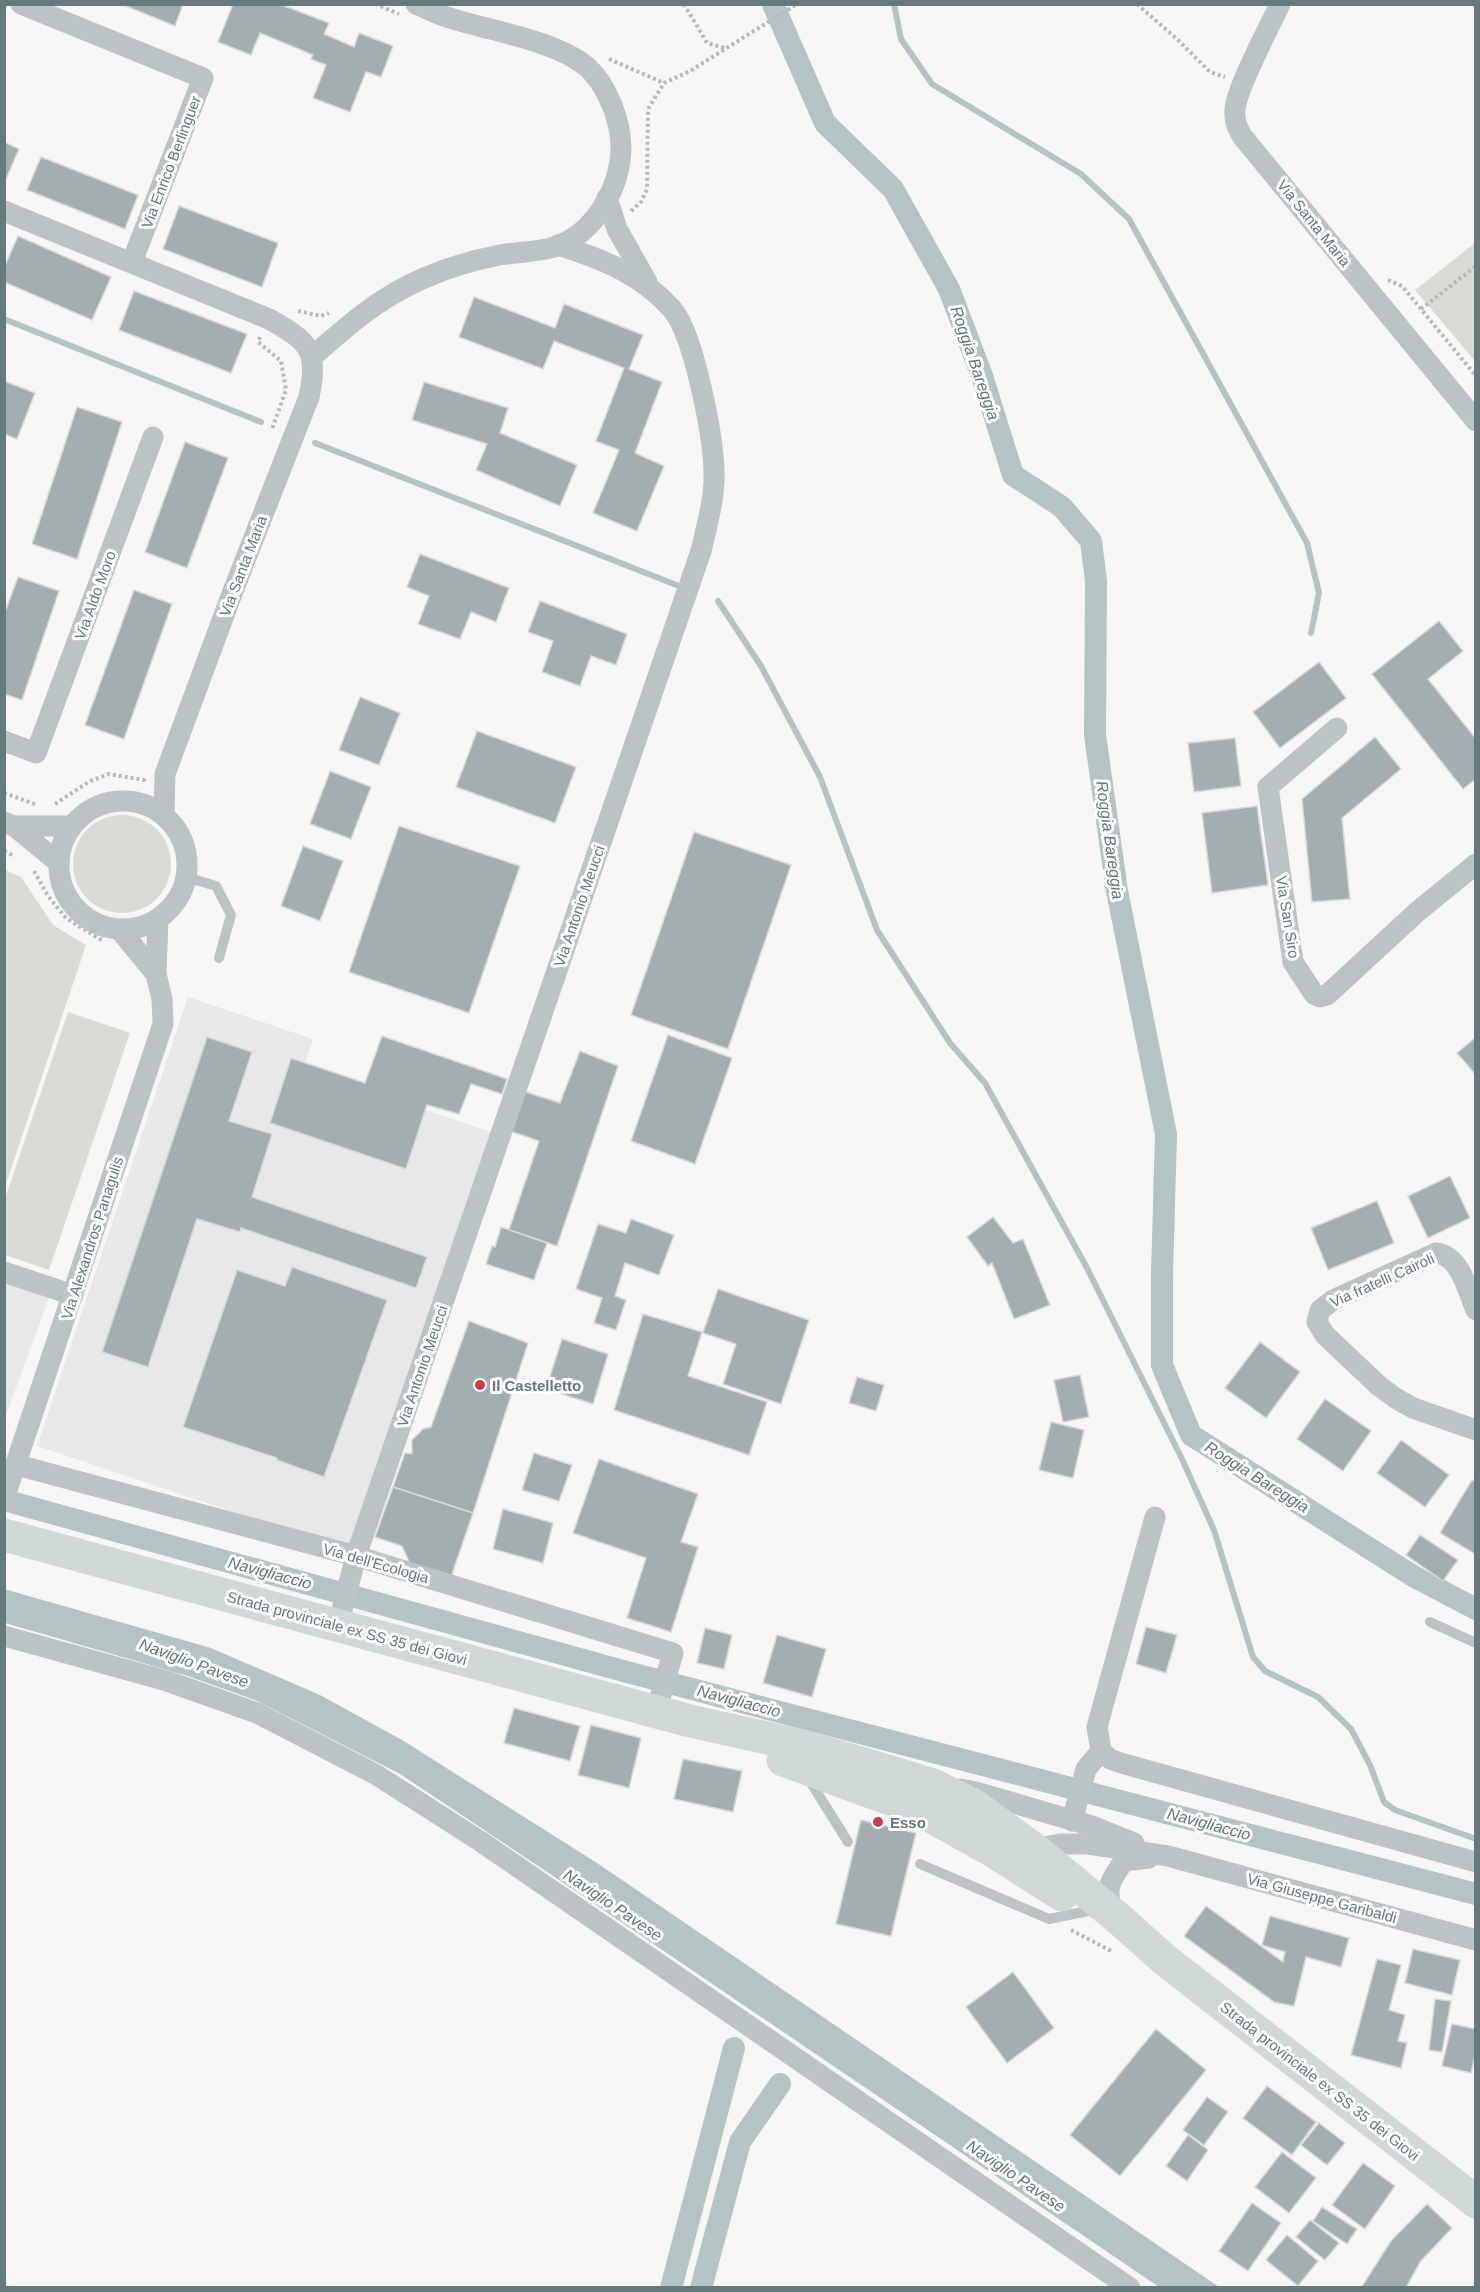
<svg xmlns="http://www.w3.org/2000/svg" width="1480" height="2292" viewBox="0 0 1480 2292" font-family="Helvetica,sans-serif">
<rect width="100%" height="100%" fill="#f7f6f4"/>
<g fill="#e8e8e8">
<path d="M 188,997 L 313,1039 L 303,1069 L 491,1132 L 350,1551 L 37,1446 Z"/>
<path d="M 5,1269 L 54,1284 L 5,1418 Z"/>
</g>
<g fill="#dadbd4">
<path d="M 1475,243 L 1475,361 L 1415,290 Z"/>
<circle cx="122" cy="864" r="49"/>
<path d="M 5,870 L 21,877 L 53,925 L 86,945 L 5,1187 Z"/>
<path d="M 68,1012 L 130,1033 L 49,1270 L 5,1255 L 5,1199 Z"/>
</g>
<path fill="#b4c3c3" d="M 4,1589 L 211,1648 L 320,1695 L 402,1740 L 597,1863 L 1219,2287 L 1159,2287 L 577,1892 L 400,1774 L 255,1700 L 188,1676 L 5,1623 Z"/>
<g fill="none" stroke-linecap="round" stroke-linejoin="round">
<g stroke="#b4c3c3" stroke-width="6">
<path d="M 894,4 L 901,39 L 932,84 L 1081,174 L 1129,219 L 1307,543 L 1319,593 L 1311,633"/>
<path d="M 4,319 L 261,422"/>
<path d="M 315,443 L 679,586"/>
<path d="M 718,601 L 761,666 L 820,777 L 877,930 L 950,1043 L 985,1083 L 1087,1268 L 1182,1459 L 1214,1530 L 1253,1657 L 1265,1671 L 1318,1697 L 1351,1729 L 1370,1765 L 1384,1802 L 1395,1810 L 1476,1839"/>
</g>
<g stroke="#b4c3c3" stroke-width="22">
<path d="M 773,4 L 825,123 L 893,189 L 949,289 L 982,376 L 1013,475 L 1062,507 L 1091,541 L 1096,581 L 1095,735 L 1117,891 L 1166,1134 L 1162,1275 L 1162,1365 L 1191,1435 L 1413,1576 L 1476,1609"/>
<path d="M 4,1500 L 627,1672 L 1476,1894"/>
<path d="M 671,2288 L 734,2048"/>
<path d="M 701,2288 L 740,2142 L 780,2084"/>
</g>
</g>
<g fill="#a2aeaf" stroke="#d9d8d7" stroke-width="1.5">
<path d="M 121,4 L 183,4 L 175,26 Z"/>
<path d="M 233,4 L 279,4 L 329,23 L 324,34 L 354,47 L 359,33 L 393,46 L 381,77 L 366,72 L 350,112 L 313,98 L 326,65 L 311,59 L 313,55 L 260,33 L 251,55 L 218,42 Z"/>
<path d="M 4,142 L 19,149 L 6,179 L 4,178 Z"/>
<path d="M 41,157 L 138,195 L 125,229 L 27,190 Z"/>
<path d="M 179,206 L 278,243 L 262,287 L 163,249 Z"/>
<path d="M 18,236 L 111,277 L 92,320 L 4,282 L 4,268 Z"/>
<path d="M 134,291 L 247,334 L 231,373 L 119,330 Z"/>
<path d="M 474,297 L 555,328 L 564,304 L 643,335 L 629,369 L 662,382 L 635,453 L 664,466 L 637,531 L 593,513 L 619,450 L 596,441 L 624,368 L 554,341 L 543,369 L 459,337 Z"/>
<path d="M 4,381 L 35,393 L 17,439 L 4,434 Z"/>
<path d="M 424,382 L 508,408 L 500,433 L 577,465 L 560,506 L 476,470 L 487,444 L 412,420 Z"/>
<path d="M 77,407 L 122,422 L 77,559 L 32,544 Z"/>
<path d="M 185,442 L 228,458 L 187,568 L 145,552 Z"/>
<path d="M 420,554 L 509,588 L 496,622 L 471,612 L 460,639 L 418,624 L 429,596 L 407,587 Z"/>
<path d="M 18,577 L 59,591 L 22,700 L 4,694 L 4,615 Z"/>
<path d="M 134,590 L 172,604 L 124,739 L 85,725 Z"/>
<path d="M 540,601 L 627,634 L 616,665 L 591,656 L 580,686 L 542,672 L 553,641 L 528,632 Z"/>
<path d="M 1439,621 L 1463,651 L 1428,679 L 1476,739 L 1476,779 L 1463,789 L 1372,674 Z"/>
<path d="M 1319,662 L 1346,698 L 1280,748 L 1253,712 Z"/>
<path d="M 360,697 L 400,713 L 379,765 L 339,750 Z"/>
<path d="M 477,731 L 576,767 L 555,823 L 456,787 Z"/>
<path d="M 1375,737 L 1401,769 L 1342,818 L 1350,899 L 1312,902 L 1302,799 Z"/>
<path d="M 1235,738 L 1241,786 L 1194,792 L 1188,743 Z"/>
<path d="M 330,771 L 371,787 L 351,839 L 310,824 Z"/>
<path d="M 1257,806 L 1268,885 L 1212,893 L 1202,813 Z"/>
<path d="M 399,826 L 520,866 L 469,1013 L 349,972 Z"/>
<path d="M 694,832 L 791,865 L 728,1049 L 631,1015 Z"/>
<path d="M 303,846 L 343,861 L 320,921 L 281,906 Z"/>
<path d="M 668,1035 L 732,1058 L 695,1164 L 631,1141 Z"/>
<path d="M 382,1036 L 507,1079 L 502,1094 L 471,1084 L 459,1114 L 427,1105 L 406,1169 L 270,1123 L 291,1058 L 365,1083 Z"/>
<path d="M 207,1037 L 252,1052 L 229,1121 L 272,1134 L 252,1197 L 427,1257 L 416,1288 L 241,1228 L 240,1232 L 197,1219 L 148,1367 L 102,1352 Z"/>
<path d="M 1476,1037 L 1476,1075 L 1457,1053 Z"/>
<path d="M 580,1051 L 618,1066 L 557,1246 L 509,1230 L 539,1141 L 510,1131 L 523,1091 L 560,1103 Z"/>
<path d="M 1450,1176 L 1470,1218 L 1428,1238 L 1408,1196 Z"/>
<path d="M 1377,1201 L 1394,1243 L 1328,1270 L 1311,1228 Z"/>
<path d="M 993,1217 L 1013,1243 L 1023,1239 L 1050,1305 L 1014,1319 L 992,1263 L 988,1266 L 967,1237 Z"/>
<path d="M 631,1219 L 674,1235 L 659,1275 L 625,1263 L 615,1296 L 626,1300 L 616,1330 L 594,1323 L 602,1298 L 576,1289 L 598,1224 L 626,1233 Z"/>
<path d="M 501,1227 L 547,1243 L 534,1280 L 486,1264 L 492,1246 L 495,1247 Z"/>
<path d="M 292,1267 L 387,1300 L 324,1477 L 277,1460 L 277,1458 L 183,1427 L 237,1270 L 285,1286 Z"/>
<path d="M 718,1289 L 809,1320 L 781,1404 L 723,1384 L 736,1344 L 703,1333 Z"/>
<path d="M 643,1314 L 702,1332 L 688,1376 L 767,1402 L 749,1455 L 614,1410 Z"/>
<path d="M 469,1321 L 528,1343 L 473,1513 L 393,1487 L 405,1453 L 412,1454 L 412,1440 L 423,1429 L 431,1427 Z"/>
<path d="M 562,1339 L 608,1354 L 593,1404 L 546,1389 Z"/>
<path d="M 1260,1342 L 1300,1372 L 1266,1418 L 1225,1388 Z"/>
<path d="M 1080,1375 L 1089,1417 L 1063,1422 L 1054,1380 Z"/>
<path d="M 857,1377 L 884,1385 L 876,1411 L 849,1403 Z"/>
<path d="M 1325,1399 L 1371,1431 L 1343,1471 L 1297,1439 Z"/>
<path d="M 1051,1422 L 1084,1430 L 1073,1478 L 1039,1470 Z"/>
<path d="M 1401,1440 L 1449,1475 L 1425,1507 L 1377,1473 Z"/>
<path d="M 534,1453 L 572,1465 L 559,1501 L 522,1490 Z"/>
<path d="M 599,1459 L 698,1494 L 681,1542 L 698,1547 L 671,1632 L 627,1618 L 646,1558 L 573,1533 Z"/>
<path d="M 1472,1480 L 1476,1482 L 1475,1554 L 1440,1533 Z"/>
<path d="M 393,1487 L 473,1513 L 451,1577 L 410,1564 L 402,1546 L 375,1537 Z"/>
<path d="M 503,1509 L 553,1523 L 543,1563 L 493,1549 Z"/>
<path d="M 1420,1535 L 1458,1560 L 1443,1581 L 1406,1555 Z"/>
<path d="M 1146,1627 L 1177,1635 L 1166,1673 L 1136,1664 Z"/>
<path d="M 705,1628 L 732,1635 L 724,1669 L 697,1663 Z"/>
<path d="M 777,1635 L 826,1649 L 812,1697 L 763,1683 Z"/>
<path d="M 514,1708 L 580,1726 L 570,1761 L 504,1743 Z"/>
<path d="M 591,1725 L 641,1738 L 629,1788 L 578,1775 Z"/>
<path d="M 683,1759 L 742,1771 L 733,1812 L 674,1799 Z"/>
<path d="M 861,1820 L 916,1833 L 891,1936 L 836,1924 Z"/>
<path d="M 1206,1906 L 1283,1962 L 1285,1952 L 1262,1945 L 1270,1916 L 1349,1938 L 1341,1967 L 1306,1957 L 1294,2006 L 1274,2002 L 1184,1936 Z"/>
<path d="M 1413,1949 L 1460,1960 L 1452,1995 L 1405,1983 Z"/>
<path d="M 1377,1959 L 1401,1965 L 1389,2010 L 1405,2015 L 1398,2041 L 1407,2043 L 1401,2068 L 1351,2055 Z"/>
<path d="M 1013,1972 L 1054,2028 L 1007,2063 L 966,2007 Z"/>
<path d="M 1435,1999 L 1451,2001 L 1442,2052 L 1429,2050 Z"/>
<path d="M 1452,2024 L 1476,2029 L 1476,2051 L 1471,2073 L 1442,2066 Z"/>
<path d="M 1156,2029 L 1206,2070 L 1120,2176 L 1070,2135 Z"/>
<path d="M 1267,2086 L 1316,2122 L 1292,2155 L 1243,2118 Z"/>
<path d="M 1207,2097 L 1228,2112 L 1204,2145 L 1183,2130 Z"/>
<path d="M 1319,2123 L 1345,2143 L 1327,2165 L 1301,2145 Z"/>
<path d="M 1188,2135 L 1208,2150 L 1187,2181 L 1166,2166 Z"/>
<path d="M 1282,2152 L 1316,2178 L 1289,2213 L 1255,2187 Z"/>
<path d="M 1363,2163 L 1395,2186 L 1365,2229 L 1332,2205 Z"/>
<path d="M 1252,2203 L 1281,2223 L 1248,2271 L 1219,2251 Z"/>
<path d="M 1427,2204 L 1452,2228 L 1420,2262 L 1406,2288 L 1361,2288 L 1391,2241 Z"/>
<path d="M 1322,2207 L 1357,2229 L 1347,2244 L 1313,2221 Z"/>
<path d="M 1310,2220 L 1339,2243 L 1325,2260 L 1296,2237 Z"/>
<path d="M 1287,2235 L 1318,2261 L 1298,2286 L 1266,2260 Z"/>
</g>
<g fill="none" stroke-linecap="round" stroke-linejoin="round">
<g stroke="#b5bbbb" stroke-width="4" stroke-dasharray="3 3" stroke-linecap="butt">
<path d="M 375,4 L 399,14"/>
<path d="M 684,4 L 707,43 L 725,48"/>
<path d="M 1137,4 L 1178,40 L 1210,72 L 1225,77"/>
<path d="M 609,59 L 664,83"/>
<path d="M 631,211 L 641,202 L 647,189 L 648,109 L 664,83 L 690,71 L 797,4"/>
<path d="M 1388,280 L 1402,286 L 1476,376"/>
<path d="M 1421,309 L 1476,266"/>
<path d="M 298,311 L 321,316 L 329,313"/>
<path d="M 260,337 L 258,342 L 281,361 L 286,390 L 272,429"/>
<path d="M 4,793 L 35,804"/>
<path d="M 55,804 L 90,781 L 109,774 L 144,780 L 145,777"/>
<path d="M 4,851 L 14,856"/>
<path d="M 34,871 L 48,896 L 66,918 L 103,941"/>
<path d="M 1071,1930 L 1113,1952"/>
</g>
<g stroke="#bcc3c4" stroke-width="10">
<path d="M 186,877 L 216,886 L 231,915 L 219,958"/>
<path d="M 1430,1622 L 1476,1643"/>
<path d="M 808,1778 L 848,1842"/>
<path d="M 920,1864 L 1049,1919 L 1088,1911"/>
</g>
<g stroke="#bcc3c4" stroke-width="21">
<path d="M 21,4 L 203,78 L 132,262"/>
<path d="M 1280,4 C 1269,28 1237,87 1235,109 C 1234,120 1237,127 1242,136 L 1476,421"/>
<path d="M 607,198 L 617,229 L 647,282"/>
<path d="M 4,211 L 269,319 C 308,341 319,349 309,397 L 233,591 L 165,774 L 164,815"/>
<path d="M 312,357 C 347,326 380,297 422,279 C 447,268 473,260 500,255 C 518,252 537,252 554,247 C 595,234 620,188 621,148 C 621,121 607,84 586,66 C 554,40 490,31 450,18 C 439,15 428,9 416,4"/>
<path d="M 1337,728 L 1268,787 L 1293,962 L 1314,994 L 1320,997 L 1327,995 L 1417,912 L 1476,864"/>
<path d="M 4,741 L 36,753 L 153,437"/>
<circle cx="123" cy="865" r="64"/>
<path d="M 4,822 L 14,826 L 59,863"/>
<path d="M 14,826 L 72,826"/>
<path d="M 120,930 L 156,974"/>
<path d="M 4,1272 L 73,1295"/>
<path d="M 1476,1310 C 1467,1290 1461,1256 1436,1253 L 1333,1300 L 1320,1310 L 1317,1322 L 1325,1335 L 1379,1386 L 1397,1399 L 1413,1408 L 1476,1430"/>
<path d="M 17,1465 L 356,1556 L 673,1653 L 656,1712"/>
<path d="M 4,1499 L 163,1024 L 162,999 L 156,974 L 158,919"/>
<path d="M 1155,1517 L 1097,1727 L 1101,1751 L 1110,1759 L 1121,1763 L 1476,1862"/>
<path d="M 338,1625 L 356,1556 L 701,551 C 707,525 715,498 714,471 C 713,436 694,334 672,309 C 641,274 602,259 558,245"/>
<path d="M 4,1636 L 167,1681 L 257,1713 L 375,1774 L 480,1841 L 1130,2288"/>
<path d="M 960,1789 L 976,1792 L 1092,1826 L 1134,1843"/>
<path d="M 1072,1821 L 1086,1769 L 1101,1751"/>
<path d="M 1027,1850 L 1061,1844 L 1088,1844 L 1168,1856 L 1476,1940"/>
<path d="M 1116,1915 C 1102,1892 1110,1880 1124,1861 L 1149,1858"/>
</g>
<g stroke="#d1d8d8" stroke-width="33">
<path d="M 4,1535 L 690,1721 L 803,1746 L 888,1771 L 933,1785 L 975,1806 L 1034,1849 L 1118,1918 L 1165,1960 L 1476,2202"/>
<path d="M 783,1760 L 920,1810 L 993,1851 L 1062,1895"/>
</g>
</g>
<g fill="#d3394b" stroke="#fff" stroke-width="2">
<circle cx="480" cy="1385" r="6"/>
<circle cx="878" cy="1822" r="6"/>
</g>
<g text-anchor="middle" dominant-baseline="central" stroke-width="6" stroke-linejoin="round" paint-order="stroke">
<g font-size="15" fill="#657a7c" stroke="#fff">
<text transform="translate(171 162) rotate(-69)">Via Enrico Berlinguer</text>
<text transform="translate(1314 223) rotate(51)">Via Santa Maria</text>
<text transform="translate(243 566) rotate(-69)">Via Santa Maria</text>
<text transform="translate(95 595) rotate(-70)">Via Aldo Moro</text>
<text transform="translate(579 906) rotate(-71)">Via Antonio Meucci</text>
<text transform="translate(1288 917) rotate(81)">Via San Siro</text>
<text transform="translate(92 1238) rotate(-72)">Via Alexandros Panagulis</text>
<text transform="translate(1382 1280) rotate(-24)">Via fratelli Cairoli</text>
<text transform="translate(422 1366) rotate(-71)">Via Antonio Meucci</text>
<text transform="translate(376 1563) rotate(16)">Via dell'Ecologia</text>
<text transform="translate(347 1628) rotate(15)">Strada provinciale ex SS 35 dei Giovi</text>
<text transform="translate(1322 1898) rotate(15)">Via Giuseppe Garibaldi</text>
<text transform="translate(1320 2081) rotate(38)">Strada provinciale ex SS 35 dei Giovi</text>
</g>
<g font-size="15" font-weight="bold" fill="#657a7c" stroke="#fff" text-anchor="start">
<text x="492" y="1385">Il Castelletto</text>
<text x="890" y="1822">Esso</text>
</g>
<g font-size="16" font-style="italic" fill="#607876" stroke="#fff">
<text transform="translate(975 363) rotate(71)">Roggia Bareggia</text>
<text transform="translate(1110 840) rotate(82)">Roggia Bareggia</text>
<text transform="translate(1257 1477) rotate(32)">Roggia Bareggia</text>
<text transform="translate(270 1573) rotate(15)">Navigliaccio</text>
<text transform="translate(194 1663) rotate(20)">Naviglio Pavese</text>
<text transform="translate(739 1701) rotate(15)">Navigliaccio</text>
<text transform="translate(1209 1824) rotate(15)">Navigliaccio</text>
<text transform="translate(613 1905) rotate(34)">Naviglio Pavese</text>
<text transform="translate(1016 2176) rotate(34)">Naviglio Pavese</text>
</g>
</g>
<rect width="1480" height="2292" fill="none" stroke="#657a7c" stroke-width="12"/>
</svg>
